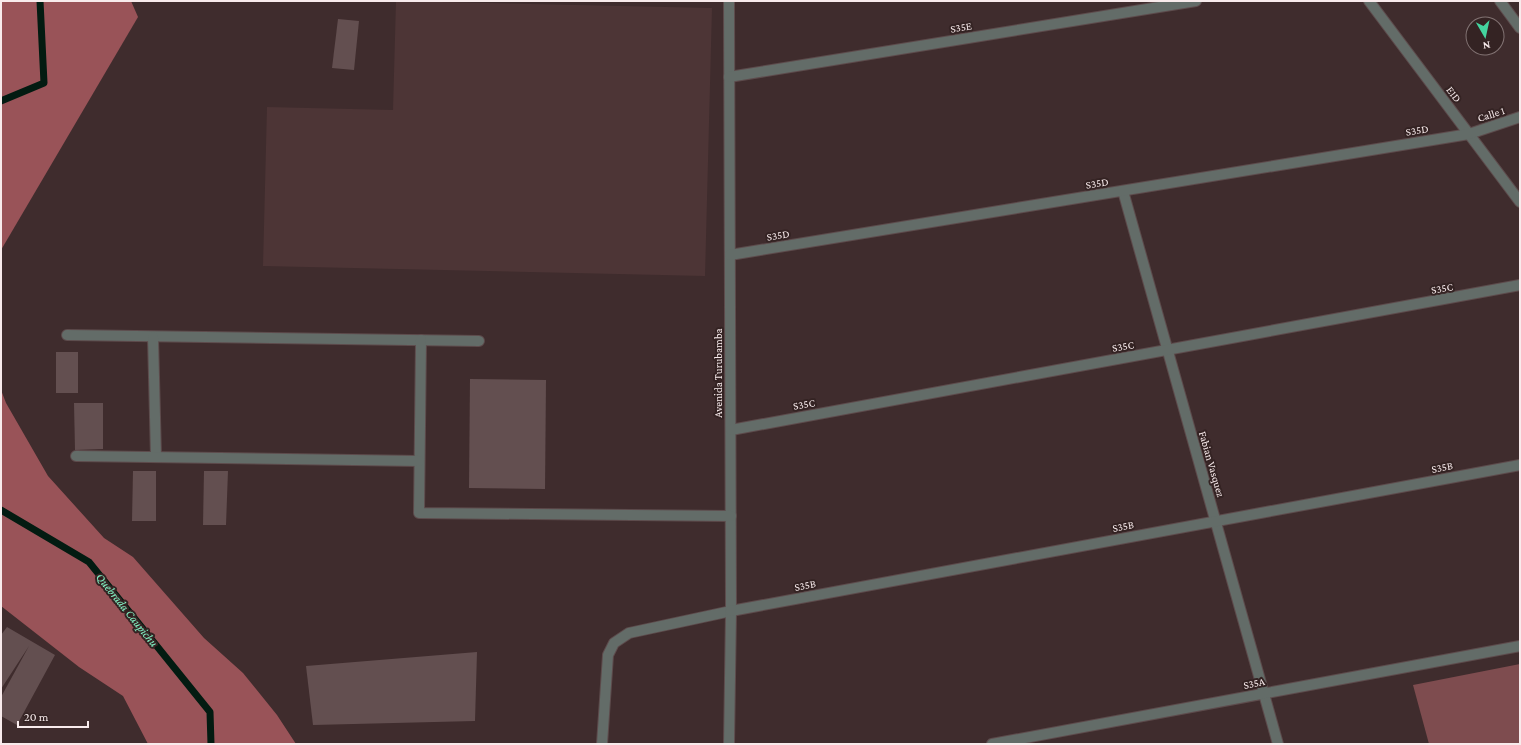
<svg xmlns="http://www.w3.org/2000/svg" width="1521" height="745" viewBox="0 0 1521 745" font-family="'Crimson Pro',serif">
<rect width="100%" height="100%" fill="#3f2c2d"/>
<path fill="#4d3536" d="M 396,1 L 712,8 L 705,276 L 263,266 L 267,107 L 393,110 Z"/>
<path fill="#7e4c4f" d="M 1520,664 L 1520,744 L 1429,744 L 1413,685 Z"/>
<g fill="#995358">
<path d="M 1,1 L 131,1 L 138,17 L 1,250 Z"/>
<path d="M 1,390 L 6,403 L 48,476 L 104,538 L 133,557 L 204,638 L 243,673 L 277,715 L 296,744 L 148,744 L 123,696 L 79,667 L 1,606 Z"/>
</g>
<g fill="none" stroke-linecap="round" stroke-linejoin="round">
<g stroke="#031b11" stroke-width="7">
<path d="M 1,101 L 44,83 L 40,1"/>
<path d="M 1,510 L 89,562 L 210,712 L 211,744"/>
</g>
</g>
<g fill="#634f50">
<path d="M 338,19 L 359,21 L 354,70 L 332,68 Z"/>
<rect x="56" y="352" width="22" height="41"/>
<path d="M 470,379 L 546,380 L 545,489 L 469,488 Z"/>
<path d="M 74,403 L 103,403 L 103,449 L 75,450 Z"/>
<path d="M 133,471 L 156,471 L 156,521 L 132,521 Z"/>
<path d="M 204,471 L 228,471 L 226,525 L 203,525 Z"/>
<path d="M 7,627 L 55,655 L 17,725 L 1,716 L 1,697 L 29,646 L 1,689 L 1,635 Z"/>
<path d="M 477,652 L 475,721 L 313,725 L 306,666 Z"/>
</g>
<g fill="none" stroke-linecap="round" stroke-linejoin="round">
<g stroke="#5d4b4c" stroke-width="12">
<path id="service" d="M 602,744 L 608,655 L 614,643 L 629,633 L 731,611"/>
</g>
<g stroke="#5d4b4c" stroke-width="12">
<g id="minor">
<path d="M 729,1 L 731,611 L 729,744"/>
<path d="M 1369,1 L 1520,202"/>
<path d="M 1500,1 L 1520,28"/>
<path d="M 729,77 L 1196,1"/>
<path d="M 1123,191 L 1278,744"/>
<path d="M 730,255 L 1469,134 L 1520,117"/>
<path d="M 67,335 L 479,341"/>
<path d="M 153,337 L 156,457"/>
<path d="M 421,340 L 419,513 L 731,516"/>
<path d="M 731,430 L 1520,285"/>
<path d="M 76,456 L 419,461"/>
<path d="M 731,611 L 1520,465"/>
<path d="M 992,744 L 1520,646"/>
</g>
</g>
<use href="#service" stroke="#636c68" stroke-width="10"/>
<use href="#minor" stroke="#636c68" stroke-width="10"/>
</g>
<g text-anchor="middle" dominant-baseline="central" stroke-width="4" stroke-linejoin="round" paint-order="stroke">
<g font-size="11" fill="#f8ebec" stroke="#342323">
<text transform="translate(961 27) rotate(-9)">S35E</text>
<text transform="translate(1454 94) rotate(53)">E1D</text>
<text transform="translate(1491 114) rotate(-18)">Calle 1</text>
<text transform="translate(1417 130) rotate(-9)">S35D</text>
<text transform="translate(1097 183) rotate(-9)">S35D</text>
<text transform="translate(778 235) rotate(-9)">S35D</text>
<text transform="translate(1442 288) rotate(-10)">S35C</text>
<text transform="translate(1123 346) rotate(-10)">S35C</text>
<text transform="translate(718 373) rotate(-90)">Avenida Turubamba</text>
<text transform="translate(804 404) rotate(-10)">S35C</text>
<text transform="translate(1212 464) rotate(74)">Fabian Vasquez</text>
<text transform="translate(1442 467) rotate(-11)">S35B</text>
<text transform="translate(1123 526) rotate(-11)">S35B</text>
<text transform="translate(805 585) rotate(-11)">S35B</text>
<text transform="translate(1254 683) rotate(-11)">S35A</text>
</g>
<g font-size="12" font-style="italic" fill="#82f1c3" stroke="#342323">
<text transform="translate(127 610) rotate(51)">Quebrada Caupichu</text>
</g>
</g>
<rect width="1521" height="745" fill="none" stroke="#f8ebec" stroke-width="4"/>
<g transform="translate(1485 36) rotate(171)"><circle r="19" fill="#342323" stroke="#827373"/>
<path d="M0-3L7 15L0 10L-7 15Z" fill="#44d49f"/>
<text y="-6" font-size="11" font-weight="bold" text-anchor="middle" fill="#f8ebec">N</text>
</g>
<path d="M18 721v6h70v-6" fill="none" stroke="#f8ebec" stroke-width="2"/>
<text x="24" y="721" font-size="12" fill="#f8ebec" stroke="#342323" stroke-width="3" paint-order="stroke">20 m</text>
</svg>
